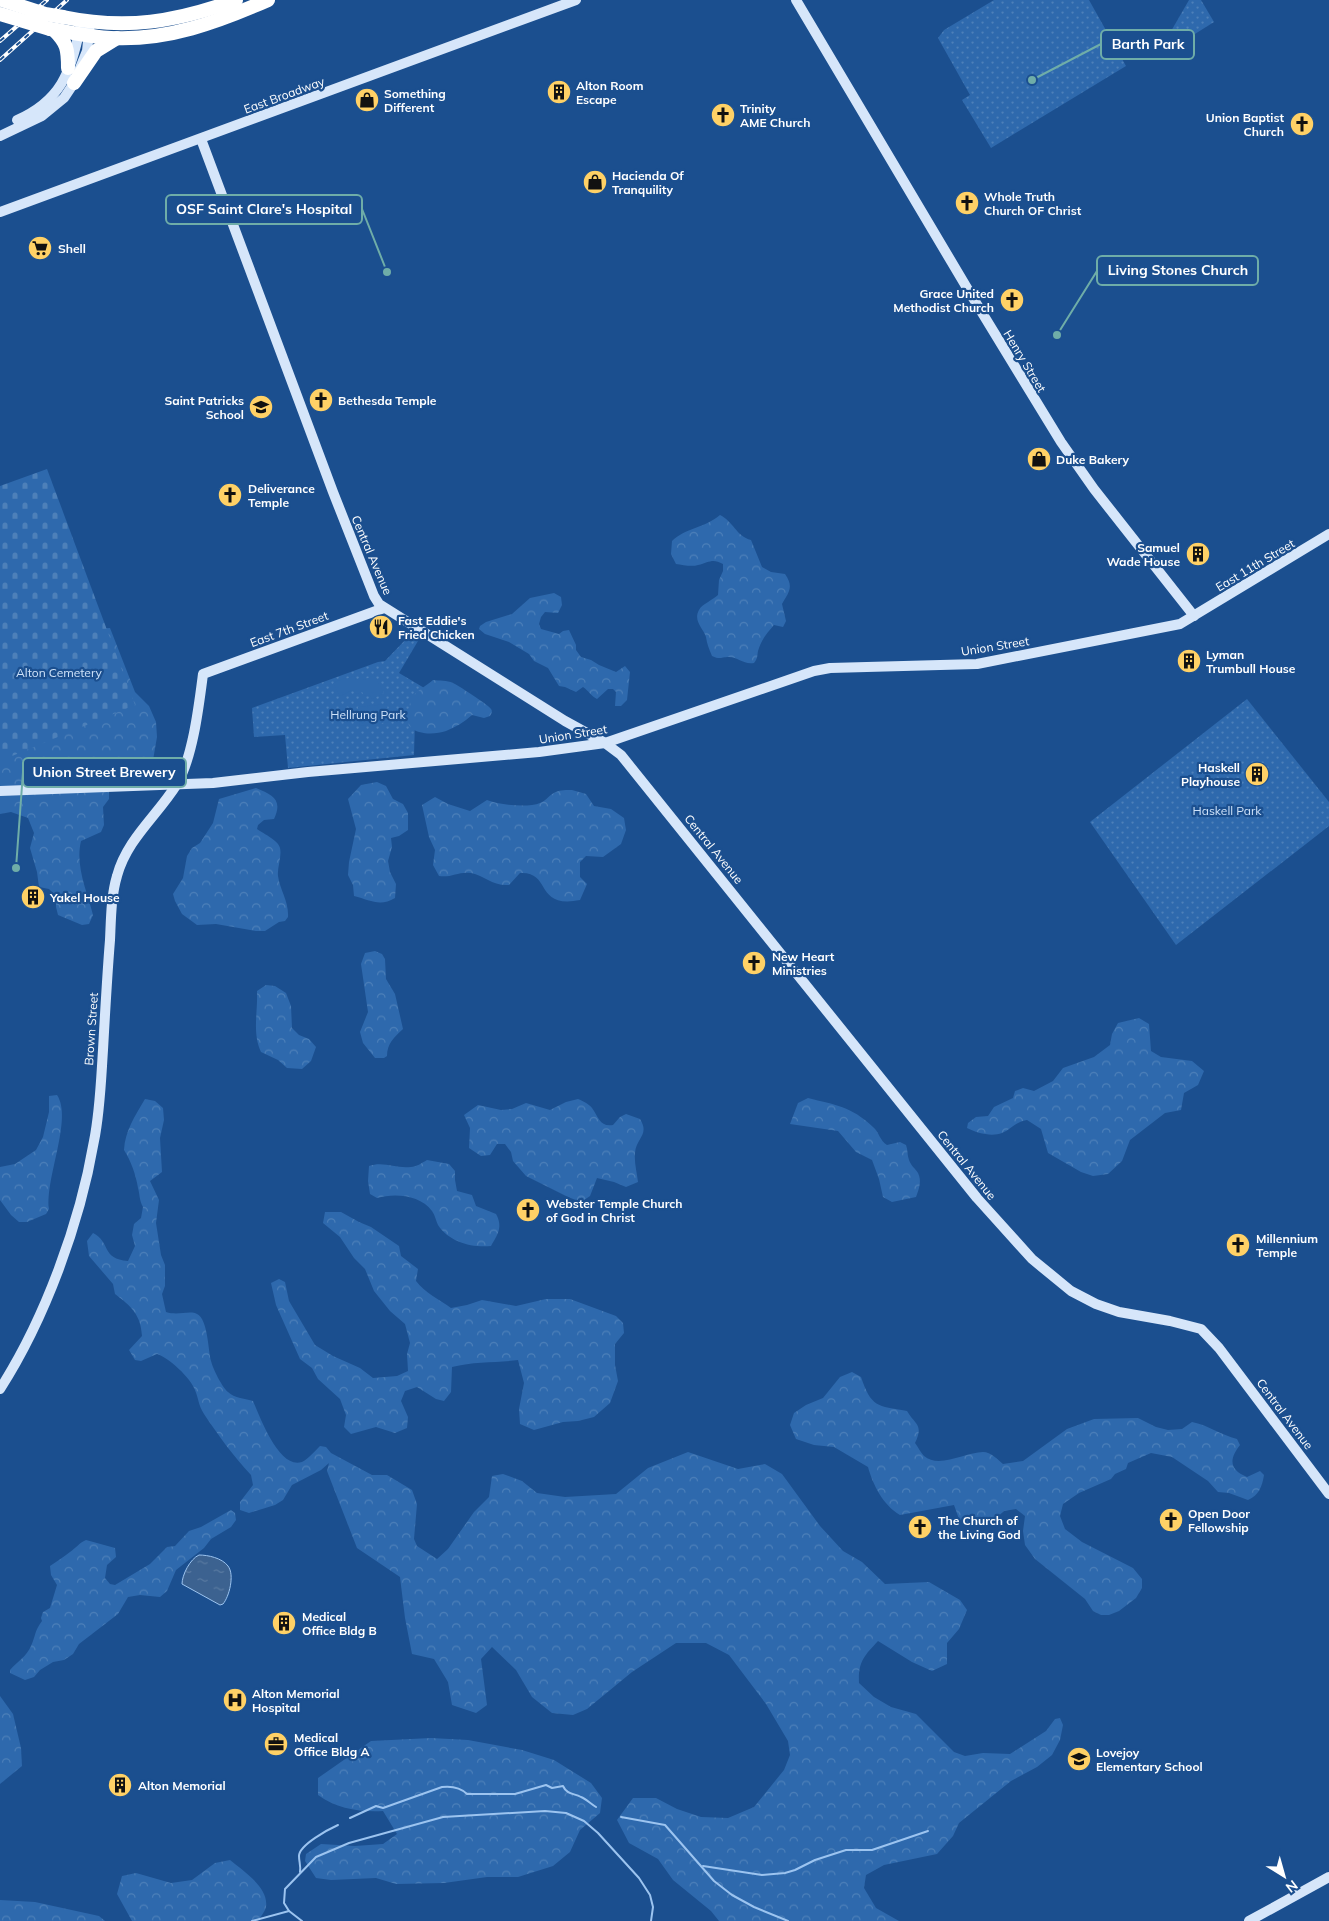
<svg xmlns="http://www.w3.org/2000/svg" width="1329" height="1921" viewBox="0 0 1329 1921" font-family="Mulish,sans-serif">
<defs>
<pattern id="grass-dots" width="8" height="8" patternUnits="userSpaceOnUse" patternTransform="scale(1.25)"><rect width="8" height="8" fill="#2e69ad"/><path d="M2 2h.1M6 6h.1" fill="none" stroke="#4d80b9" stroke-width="1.8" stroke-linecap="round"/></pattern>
<pattern id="forest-crowns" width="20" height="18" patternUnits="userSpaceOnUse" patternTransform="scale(1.25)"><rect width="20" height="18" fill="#2e69ad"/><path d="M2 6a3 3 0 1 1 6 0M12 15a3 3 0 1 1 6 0" fill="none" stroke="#4d80b9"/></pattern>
<pattern id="cemetery-stones" width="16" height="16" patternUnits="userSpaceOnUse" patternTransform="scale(1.25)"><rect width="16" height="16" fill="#2e69ad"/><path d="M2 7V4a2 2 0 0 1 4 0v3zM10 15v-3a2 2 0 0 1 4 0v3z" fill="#4d80b9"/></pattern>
<pattern id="water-ripples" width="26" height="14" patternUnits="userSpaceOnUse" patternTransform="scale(1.25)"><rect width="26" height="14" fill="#3c6290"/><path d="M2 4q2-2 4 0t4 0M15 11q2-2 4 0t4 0" fill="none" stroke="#597aa1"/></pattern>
</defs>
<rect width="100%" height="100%" fill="#1b4f8f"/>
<g fill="url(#grass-dots)">
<path d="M 994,0 L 1089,0 L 1126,66 L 991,148 L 962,100 L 970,95 L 938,38 L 944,30 Z"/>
<path d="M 1189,0 L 1201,0 L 1214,22 L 1155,59 Z"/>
<path d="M 408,637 L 418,641 L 399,673 L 426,689 L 415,720 L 414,755 L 288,768 L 285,735 L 254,737 L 252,708 L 378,662 L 385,661 Z"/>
<path d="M 1247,699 L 1329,802 L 1329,826 L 1176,945 L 1090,822 Z"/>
</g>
<g fill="url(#forest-crowns)">
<path d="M 720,515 C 733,521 736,536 751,540 L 762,567 L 771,572 L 785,574 C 794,587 789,592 782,604 L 786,621 L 783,627 L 774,625 C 767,633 761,640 758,651 C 757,656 758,658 754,663 C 744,665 738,657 729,657 C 720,657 721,660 712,656 C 709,649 707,644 706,637 C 703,628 693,621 699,610 C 702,604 713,600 718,595 L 719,580 L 723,571 L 723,564 C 713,558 709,562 698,565 C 692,567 683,565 676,564 L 671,554 L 672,541 C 685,528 705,528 720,515 Z"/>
<path d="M 554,593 L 561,597 L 562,605 L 558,613 L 545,612 L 541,617 L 539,624 L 541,629 L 559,634 L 563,631 L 569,630 L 576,645 L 576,650 L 581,657 L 591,660 L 599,665 L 616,672 L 625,666 L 630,672 L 627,700 L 621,706 L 615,706 L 616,692 L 613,689 L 608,689 L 597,699 C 591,696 589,691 583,687 L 576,692 L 565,687 L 559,686 L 548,668 L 534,661 L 529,654 L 509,642 L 485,634 L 479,629 L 480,626 L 486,622 L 512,614 L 530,598 Z"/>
<path d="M 110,628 L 135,692 L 149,706 L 156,722 L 157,737 L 152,766 L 152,776 L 149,781 L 109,783 L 109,799 L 103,807 L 104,825 L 101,832 L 81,841 C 75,866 87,891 93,915 L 89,924 L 82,925 L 58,915 L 56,907 L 56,896 L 49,889 L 39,887 L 37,872 L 30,848 L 34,833 L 28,818 L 11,812 L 0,814 L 0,683 L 89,629 Z"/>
<path d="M 433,680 C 439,681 447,680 453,683 C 456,684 490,706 491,709 C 493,712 491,714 490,716 L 484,718 L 472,715 C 464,722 456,727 446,731 C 431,736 402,735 408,712 C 409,708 410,701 412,697 C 417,691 427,685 433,680 Z"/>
<path d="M 377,782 L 386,786 L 393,799 L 403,804 L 408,813 L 408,830 L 399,836 L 391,838 L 392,847 L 388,861 L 390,872 L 396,884 L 395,898 C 380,907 370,900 354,896 L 353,885 L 348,875 L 349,862 L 356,829 L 348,799 L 361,785 Z"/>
<path d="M 256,788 C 273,795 283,800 274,819 L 264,820 L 258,825 L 257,829 C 264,834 279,841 280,848 C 282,857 277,867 278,876 C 280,890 289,902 288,917 L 285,921 L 279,922 L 265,931 L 256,931 L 216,924 L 197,925 L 182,914 L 175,901 L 173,894 L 183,878 L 187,856 L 192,848 L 200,843 L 213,823 L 219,799 Z"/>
<path d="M 572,790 L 586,794 L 594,806 L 611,809 L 624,818 L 626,830 L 621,844 L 603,857 L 586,856 L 580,862 L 580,877 L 587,884 L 580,900 C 534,909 552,871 520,873 L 509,885 C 492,886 485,876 471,873 C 459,871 451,878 439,876 L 433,865 L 435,850 L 429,837 L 422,805 L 435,797 L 448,804 L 470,811 L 487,800 C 499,805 528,808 540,803 C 546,801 550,794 556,792 C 560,790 567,790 572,790 Z"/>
<path d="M 375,951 L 382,954 L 385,959 L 386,979 L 395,994 L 403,1029 C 394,1037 387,1044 387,1056 L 384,1058 L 375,1058 L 363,1043 L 360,1032 L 368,1012 L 361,964 L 365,953 Z"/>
<path d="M 266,985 L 275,986 L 286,993 L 291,1006 L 292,1028 L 299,1035 L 309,1039 L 316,1047 L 311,1061 L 302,1069 L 287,1068 L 278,1060 L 261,1052 C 252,1033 258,1012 257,991 Z"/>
<path d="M 1139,1018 L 1149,1024 L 1151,1051 L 1161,1057 L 1192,1061 L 1204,1071 L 1198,1085 L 1184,1093 L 1181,1110 L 1165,1113 L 1130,1140 L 1122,1161 L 1108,1174 L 1093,1176 L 1081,1172 L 1048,1153 L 1041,1129 L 1027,1120 C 1013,1123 1012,1129 1002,1133 C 991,1137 977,1133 967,1128 L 968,1123 L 976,1117 L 988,1116 L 994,1107 L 1013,1098 L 1015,1091 L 1023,1088 L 1034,1091 L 1053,1081 L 1063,1068 L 1094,1057 L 1110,1045 L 1112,1034 L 1118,1023 Z"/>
<path d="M 57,1095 C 73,1119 45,1178 49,1209 L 46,1214 L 27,1222 L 19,1222 L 11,1215 L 0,1200 L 0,1167 L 15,1164 L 36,1150 L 43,1137 L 49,1112 L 49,1096 Z"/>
<path d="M 808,1098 C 835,1105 851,1106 873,1127 C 879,1132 880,1141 887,1145 L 900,1142 L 906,1145 C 908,1150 907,1155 909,1160 C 911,1166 915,1168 918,1173 C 922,1181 919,1189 916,1197 L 892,1202 L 883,1197 L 879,1179 L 872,1160 L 856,1152 L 838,1131 L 790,1124 L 798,1103 Z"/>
<path d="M 145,1099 L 155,1101 L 163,1108 L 164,1120 L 160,1138 L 162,1172 L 150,1181 L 159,1200 L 156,1223 L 161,1255 L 165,1265 L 165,1286 L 162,1294 L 166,1312 C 178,1316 190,1310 197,1314 C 208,1319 208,1350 211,1361 C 213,1369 222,1387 228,1392 C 234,1398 246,1399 253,1401 C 260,1417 279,1470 302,1462 C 308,1459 315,1451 320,1446 L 326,1447 L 331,1453 L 372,1475 L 387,1475 L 412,1490 L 417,1504 L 414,1539 L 417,1546 L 437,1559 L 448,1549 L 474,1512 L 489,1497 L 492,1476 L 503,1474 L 522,1481 L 537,1493 L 565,1497 L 616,1494 L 648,1468 L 688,1452 L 738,1469 L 765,1464 L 782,1474 L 820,1526 L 843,1551 L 862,1562 L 885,1584 L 929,1582 L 960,1600 L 967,1610 L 959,1629 L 947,1643 L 947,1664 L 932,1671 L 912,1662 L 878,1641 C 864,1656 858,1662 859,1683 L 874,1697 L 891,1707 L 916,1714 L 954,1752 L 965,1756 L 983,1753 L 1010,1754 L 1046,1731 L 1055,1719 L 1060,1718 L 1063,1725 L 1060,1740 L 1052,1755 L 1037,1767 L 1011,1781 L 959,1823 L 953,1836 L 937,1854 L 884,1865 L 866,1875 L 864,1888 L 876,1908 L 899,1921 L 719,1921 L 711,1911 L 673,1880 L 658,1859 L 629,1843 L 617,1820 L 633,1798 L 656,1798 L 677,1809 L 701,1817 L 728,1818 L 754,1807 L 784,1770 L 790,1755 L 788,1741 L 766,1704 L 729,1655 L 706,1643 L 676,1643 L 632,1672 L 587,1709 L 573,1715 L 552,1713 L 532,1697 L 516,1670 L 492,1647 L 481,1659 L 487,1705 L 476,1713 L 452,1705 L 448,1682 L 434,1659 L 412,1654 L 405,1618 L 400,1577 L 357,1548 L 327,1471 L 329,1463 L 321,1470 L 292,1485 L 283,1500 L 275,1505 L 249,1513 L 240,1510 L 240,1502 L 253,1485 L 251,1475 C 234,1457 218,1435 204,1414 C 198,1404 199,1400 195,1390 C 191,1378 168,1357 157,1354 L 141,1361 L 135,1360 L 129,1350 L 142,1336 C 141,1315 131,1306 115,1294 L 113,1284 L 89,1256 L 87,1241 L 93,1233 C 111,1242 101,1259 128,1261 L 135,1246 L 132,1235 L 134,1224 L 141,1218 L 143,1207 C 139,1200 140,1195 138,1188 C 136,1175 131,1161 124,1150 C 125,1131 135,1116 145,1099 Z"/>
<path d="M 578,1099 C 583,1101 589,1104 592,1108 C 599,1118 600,1127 613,1125 L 620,1117 L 626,1114 L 640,1119 C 650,1135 636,1138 635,1153 C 634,1162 637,1173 638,1182 L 626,1187 L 614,1182 L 597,1178 L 590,1196 L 581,1202 L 568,1197 L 526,1176 L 513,1161 L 511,1152 L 505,1144 L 497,1144 L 490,1155 L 481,1156 L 469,1148 L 470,1128 L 464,1115 L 478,1105 L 501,1110 L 512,1109 L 526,1103 L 550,1110 L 566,1102 Z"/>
<path d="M 427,1160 L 449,1164 L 455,1171 L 455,1180 L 457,1191 L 472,1195 L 476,1206 L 496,1214 C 503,1227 498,1234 491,1246 C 472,1248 449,1242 438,1225 C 436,1221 435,1215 432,1211 C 420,1195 395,1193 377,1198 L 370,1194 L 368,1181 L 369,1166 C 384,1161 396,1169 411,1167 C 416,1167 422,1163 427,1160 Z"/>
<path d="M 325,1212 L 341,1212 L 359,1222 L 371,1227 L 399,1246 L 401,1256 L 418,1269 L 416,1281 C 425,1293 439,1299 451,1308 L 467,1305 L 482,1300 L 516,1306 L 546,1299 L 570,1299 L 616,1316 L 623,1323 L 624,1333 L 615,1344 L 615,1365 L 618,1381 L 610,1403 L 594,1417 L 578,1421 L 563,1422 L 534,1430 L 520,1424 L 519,1409 L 524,1383 L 518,1360 C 496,1363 474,1361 452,1367 L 451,1392 L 444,1401 L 436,1399 L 417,1387 L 405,1391 L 401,1401 L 408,1417 L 407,1428 L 395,1433 L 376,1427 L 351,1434 L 344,1427 L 346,1415 L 340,1399 L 318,1379 L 312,1368 L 300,1359 L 276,1305 L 271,1283 L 279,1279 L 285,1282 L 289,1301 L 315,1345 L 333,1356 L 360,1368 L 373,1378 L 397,1376 L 408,1371 L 407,1354 L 410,1343 L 405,1324 L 390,1311 L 374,1291 L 365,1269 L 354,1258 L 340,1237 L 323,1223 Z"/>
<path d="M 852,1372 L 861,1377 C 871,1407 877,1406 907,1411 C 915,1425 924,1424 915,1443 C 918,1447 921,1453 924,1456 C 939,1469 966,1452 983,1452 C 991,1452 997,1459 1003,1464 L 1023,1461 L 1067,1429 L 1094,1419 L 1138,1418 L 1156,1427 L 1168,1430 L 1182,1429 L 1192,1422 C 1208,1425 1221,1435 1237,1439 L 1240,1445 C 1229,1459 1229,1470 1247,1477 L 1260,1471 L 1264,1475 C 1262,1487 1259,1495 1248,1500 L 1229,1493 L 1218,1492 L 1208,1481 L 1172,1457 L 1151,1453 L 1128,1463 L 1126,1469 L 1115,1474 L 1111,1479 L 1079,1493 L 1063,1504 L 1060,1516 L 1065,1529 L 1082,1542 L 1133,1568 L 1142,1579 L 1142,1588 L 1136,1598 L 1119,1611 L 1109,1615 L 1101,1615 L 1093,1611 L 1085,1599 L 1035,1559 L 1025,1545 L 1023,1531 L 1025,1516 L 1016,1509 L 1004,1511 L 993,1521 L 968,1527 L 959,1519 L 954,1505 L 900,1515 C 883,1505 873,1485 868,1467 L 834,1447 L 814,1445 L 796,1439 L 790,1425 L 794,1413 L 806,1405 L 823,1398 L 840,1377 Z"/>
<path d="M 231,1510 L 235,1513 L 236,1520 L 231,1527 L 211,1539 L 204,1548 L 176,1570 L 167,1591 L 160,1597 L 140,1595 L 128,1597 L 118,1614 L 79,1644 L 73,1654 L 64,1660 L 53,1662 L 40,1670 L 34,1677 L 25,1680 L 10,1673 L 10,1670 C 17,1662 27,1656 31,1646 C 36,1635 34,1632 42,1621 L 41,1618 L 43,1612 L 50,1608 L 57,1585 L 51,1575 L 50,1566 C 57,1561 64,1557 70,1552 C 76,1548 79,1543 86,1540 L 115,1548 L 116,1557 L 107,1565 L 105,1578 L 110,1584 L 115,1585 L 150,1564 L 167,1547 L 175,1546 L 189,1531 L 201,1527 Z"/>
<path d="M 0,1696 L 13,1714 L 21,1748 L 22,1766 L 0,1784 Z"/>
<path d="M 431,1738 L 468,1740 L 522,1750 L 554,1760 L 591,1783 L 602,1798 L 600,1813 L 580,1830 L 570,1852 L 553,1866 L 518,1877 L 487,1877 L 444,1883 L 396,1884 L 376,1878 L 331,1880 L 316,1878 L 305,1861 L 306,1854 L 321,1844 L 355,1846 L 383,1844 L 397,1834 L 383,1811 C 359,1812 337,1809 318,1795 L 318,1778 L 371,1741 Z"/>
<path d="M 230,1860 C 243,1871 269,1887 266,1907 C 265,1912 260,1917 258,1921 L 132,1921 L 117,1894 L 122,1876 L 136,1873 L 171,1883 L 192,1880 L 215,1863 Z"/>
<path d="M 0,1900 L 35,1902 L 99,1916 L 105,1921 L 0,1921 Z"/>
</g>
<path fill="url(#cemetery-stones)" d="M 47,469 L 135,705 L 0,761 L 0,486 Z"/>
<g fill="#2e69ad">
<path d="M 374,675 L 384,693 L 372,699 L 370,695 L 365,696 L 362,692 L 356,694 L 353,690 L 340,696 L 333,683 L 345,678 L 346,679 L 354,676 L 356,680 L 362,677 L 364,680 Z"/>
<path d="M 387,704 L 389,722 L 360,726 L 358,707 Z"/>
</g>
<path fill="url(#water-ripples)" stroke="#9cc4f0" d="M 199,1555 C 208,1555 222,1558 228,1566 C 235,1575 229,1597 223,1604 L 220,1605 L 182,1584 C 182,1575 190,1559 199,1555 Z"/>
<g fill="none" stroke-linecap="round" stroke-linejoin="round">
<g stroke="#9cc4f0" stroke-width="2">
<path d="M 621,1817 L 665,1825 L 714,1881 L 732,1895 L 754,1907 L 788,1921"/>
<path d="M 350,1818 L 376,1806 L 383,1808 L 442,1787 C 451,1786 460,1787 467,1794 L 515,1794 L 546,1785 L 552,1788 L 563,1786 C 567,1795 574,1793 581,1797 C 586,1799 591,1804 596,1807"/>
<path d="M 703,1866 L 762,1875 L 785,1873 L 795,1870 L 815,1860 L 846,1850 L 872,1850 L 928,1831"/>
<path d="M 300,1872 C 301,1866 299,1862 299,1856 C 299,1845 329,1829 338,1825"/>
<path d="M 252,1921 L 289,1911"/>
<path d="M 302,1921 L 289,1911 L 284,1903 L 285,1889 L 316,1857 L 349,1843 L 443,1817 L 545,1811 L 566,1813 L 584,1821 L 598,1833 L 639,1878 L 650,1895 L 653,1907 L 651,1921"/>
</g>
<g stroke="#d6e6fa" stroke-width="10">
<path d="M 796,0 L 970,293 L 1061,442 L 1094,489 L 1194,616"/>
<path d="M 17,120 C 60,101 71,73 80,28"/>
<path d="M 0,136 L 42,116 L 64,98 L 74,83 L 87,51 L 90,22"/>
<path d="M 201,139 L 333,492 L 374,596 L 379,604 L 565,721 L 605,743 L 621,755 L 977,1198 L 1032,1259 L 1071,1291 L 1096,1304 L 1119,1312 L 1170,1321 L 1201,1329 L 1219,1348 L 1329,1494"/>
<path d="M 0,212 L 576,0"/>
<path d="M 0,791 L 213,783 L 308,772 L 539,752 L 605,743 L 814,671 L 830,668 L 977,664 L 1180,624 L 1329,534"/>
<path d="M 0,1389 C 45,1319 80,1223 94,1141 C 100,1112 101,1080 103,1050 C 105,1014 107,977 110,940 C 111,919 111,896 117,876 C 127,839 157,816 177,784 C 193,757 199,705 203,674 L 384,608"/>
<path d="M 1249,1921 L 1329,1877"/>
</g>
<g stroke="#fff" stroke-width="14">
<path d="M 63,17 C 126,30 176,22 236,0"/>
<path d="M 50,29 C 70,32 91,37 111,38 C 167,41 218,22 268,0"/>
<path d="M 54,30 C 67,43 68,49 68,68"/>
<path d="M 74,83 L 96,51 L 117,38"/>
</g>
<g stroke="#fff" stroke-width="4">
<g id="rail">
<path d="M 0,41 L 47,0"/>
<path d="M 0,60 L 67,0"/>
</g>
</g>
<use href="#rail" stroke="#1b4f8f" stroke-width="2" stroke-dasharray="5.5" stroke-linecap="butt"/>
<g stroke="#fff" stroke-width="14">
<path d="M 2,0 L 45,14 L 63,17"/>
<path d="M 0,14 L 50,29"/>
</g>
</g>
<defs>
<g id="building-disc" transform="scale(1.25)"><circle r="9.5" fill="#ffd166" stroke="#1b4f8f"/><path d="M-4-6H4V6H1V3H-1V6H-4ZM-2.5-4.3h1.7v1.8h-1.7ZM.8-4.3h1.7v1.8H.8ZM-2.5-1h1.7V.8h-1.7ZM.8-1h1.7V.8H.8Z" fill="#111"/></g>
<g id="shop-disc" transform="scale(1.25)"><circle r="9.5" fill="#ffd166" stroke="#1b4f8f"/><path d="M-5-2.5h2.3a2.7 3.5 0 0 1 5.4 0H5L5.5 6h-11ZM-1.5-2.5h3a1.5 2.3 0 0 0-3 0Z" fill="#111"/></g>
<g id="church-disc" transform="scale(1.25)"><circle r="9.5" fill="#ffd166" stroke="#1b4f8f"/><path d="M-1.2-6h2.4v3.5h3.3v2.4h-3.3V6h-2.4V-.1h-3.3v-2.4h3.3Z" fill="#111"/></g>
<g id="supermarket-disc" transform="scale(1.25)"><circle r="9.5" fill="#ffd166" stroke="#1b4f8f"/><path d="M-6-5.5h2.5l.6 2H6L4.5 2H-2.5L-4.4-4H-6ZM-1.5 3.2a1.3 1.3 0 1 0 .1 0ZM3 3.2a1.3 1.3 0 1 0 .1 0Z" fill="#111"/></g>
<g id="school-disc" transform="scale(1.25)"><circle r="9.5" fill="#ffd166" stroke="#1b4f8f"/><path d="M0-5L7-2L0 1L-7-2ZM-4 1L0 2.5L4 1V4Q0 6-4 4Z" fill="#111"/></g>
<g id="restaurant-disc" transform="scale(1.25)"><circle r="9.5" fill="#ffd166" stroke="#1b4f8f"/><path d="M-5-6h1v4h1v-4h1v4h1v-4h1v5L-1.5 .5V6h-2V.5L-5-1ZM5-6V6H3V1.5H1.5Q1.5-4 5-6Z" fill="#111"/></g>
<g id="hospital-disc" transform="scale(1.25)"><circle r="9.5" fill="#ffd166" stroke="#1b4f8f"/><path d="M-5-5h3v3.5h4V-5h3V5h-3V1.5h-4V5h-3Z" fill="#111"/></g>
<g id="office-disc" transform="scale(1.25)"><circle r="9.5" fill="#ffd166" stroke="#1b4f8f"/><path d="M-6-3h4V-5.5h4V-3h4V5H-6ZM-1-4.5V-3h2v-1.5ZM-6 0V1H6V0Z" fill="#111"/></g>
</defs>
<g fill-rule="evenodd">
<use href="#building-disc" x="559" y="92"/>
<use href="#shop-disc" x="367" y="100"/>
<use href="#church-disc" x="723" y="115"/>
<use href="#church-disc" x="1302" y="124"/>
<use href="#shop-disc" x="595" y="182"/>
<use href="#church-disc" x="967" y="203"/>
<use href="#supermarket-disc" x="40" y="248"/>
<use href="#church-disc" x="1012" y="300"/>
<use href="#church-disc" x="321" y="400"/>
<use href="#school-disc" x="261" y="407"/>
<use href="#shop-disc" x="1039" y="459"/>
<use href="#church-disc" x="230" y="495"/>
<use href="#building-disc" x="1198" y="554"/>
<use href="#restaurant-disc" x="381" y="627"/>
<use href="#building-disc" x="1189" y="661"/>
<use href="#building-disc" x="1257" y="774"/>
<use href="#building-disc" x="33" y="897"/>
<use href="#church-disc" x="754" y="963"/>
<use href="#church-disc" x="528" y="1210"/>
<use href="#church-disc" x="1238" y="1245"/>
<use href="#church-disc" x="1171" y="1520"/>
<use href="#church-disc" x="920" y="1527"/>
<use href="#building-disc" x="284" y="1623"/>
<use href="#hospital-disc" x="235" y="1700"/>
<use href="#office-disc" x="276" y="1744"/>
<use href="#school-disc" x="1079" y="1759"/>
<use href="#building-disc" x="120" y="1785"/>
</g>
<g text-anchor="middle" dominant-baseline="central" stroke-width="4.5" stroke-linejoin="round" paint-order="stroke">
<g font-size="12" font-weight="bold" fill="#fff" stroke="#1b4f8f" text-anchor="start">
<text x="576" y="85">Alton Room<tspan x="576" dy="14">Escape</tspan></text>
<text x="384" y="93">Something<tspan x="384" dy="14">Different</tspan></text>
<text x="740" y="108">Trinity<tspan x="740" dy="14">AME Church</tspan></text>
<text x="1284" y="117" text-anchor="end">Union Baptist<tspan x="1284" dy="14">Church</tspan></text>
<text x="612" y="175">Hacienda Of<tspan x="612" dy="14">Tranquility</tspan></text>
<text x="984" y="196">Whole Truth<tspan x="984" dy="14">Church OF Christ</tspan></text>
<text x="58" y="248">Shell</text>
<text x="994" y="293" text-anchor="end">Grace United<tspan x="994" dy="14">Methodist Church</tspan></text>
<text x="244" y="400" text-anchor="end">Saint Patricks<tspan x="244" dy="14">School</tspan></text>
<text x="338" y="400">Bethesda Temple</text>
<text x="1056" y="459">Duke Bakery</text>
<text x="248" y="488">Deliverance<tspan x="248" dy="14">Temple</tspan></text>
<text x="1180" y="547" text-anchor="end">Samuel<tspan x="1180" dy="14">Wade House</tspan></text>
<text x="398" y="620">Fast Eddie's<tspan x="398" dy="14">Fried Chicken</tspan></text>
<text x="1206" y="654">Lyman<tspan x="1206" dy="14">Trumbull House</tspan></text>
<text x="1240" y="767" text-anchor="end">Haskell<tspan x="1240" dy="14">Playhouse</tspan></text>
<text x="50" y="897">Yakel House</text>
<text x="772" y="956">New Heart<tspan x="772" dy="14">Ministries</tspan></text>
<text x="546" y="1203">Webster Temple Church<tspan x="546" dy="14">of God in Christ</tspan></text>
<text x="1256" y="1238">Millennium<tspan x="1256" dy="14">Temple</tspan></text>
<text x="1188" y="1513">Open Door<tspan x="1188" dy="14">Fellowship</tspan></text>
<text x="938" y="1520">The Church of<tspan x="938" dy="14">the Living God</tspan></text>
<text x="302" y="1616">Medical<tspan x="302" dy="14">Office Bldg B</tspan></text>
<text x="252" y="1693">Alton Memorial<tspan x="252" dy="14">Hospital</tspan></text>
<text x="294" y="1737">Medical<tspan x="294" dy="14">Office Bldg A</tspan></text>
<text x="1096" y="1752">Lovejoy<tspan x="1096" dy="14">Elementary School</tspan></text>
<text x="138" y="1785">Alton Memorial</text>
</g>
<g font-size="12" fill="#fff" stroke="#1b4f8f">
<text transform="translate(284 95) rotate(-20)">East Broadway</text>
<text transform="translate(1025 361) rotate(59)">Henry Street</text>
<text transform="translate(372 555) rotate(67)">Central Avenue</text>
<text transform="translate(1255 565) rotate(-31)">East 11th Street</text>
<text transform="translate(289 629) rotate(-20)">East 7th Street</text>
<text transform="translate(995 646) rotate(-9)">Union Street</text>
<text transform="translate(573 734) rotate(-9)">Union Street</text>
<text transform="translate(714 849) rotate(51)">Central Avenue</text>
<text transform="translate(91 1029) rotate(-86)">Brown Street</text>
<text transform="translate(967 1165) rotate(51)">Central Avenue</text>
<text transform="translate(1285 1414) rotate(53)">Central Avenue</text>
</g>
<g font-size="12" fill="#cfe3fa" stroke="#1b4f8f">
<text x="59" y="672">Alton Cemetery</text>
<text x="368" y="714">Hellrung Park</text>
<text x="1227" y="810">Haskell Park</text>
</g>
</g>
<path fill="none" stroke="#6fada8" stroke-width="2" d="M1032 80L1101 44M387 272L362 209M1057 335L1097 271M16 868L23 772"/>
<g fill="#6fada8" stroke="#1b4f8f" stroke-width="2">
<circle cx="1032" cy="80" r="5"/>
<circle cx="387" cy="272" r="5"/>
<circle cx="1057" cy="335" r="5"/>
<circle cx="16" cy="868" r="5"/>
</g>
<g fill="#1b4f8f" stroke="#6fada8" stroke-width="2">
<rect x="1101" y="30" width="93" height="29" rx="5"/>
<rect x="166" y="195" width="196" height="29" rx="5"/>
<rect x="1097" y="256" width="161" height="29" rx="5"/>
<rect x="23" y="758" width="163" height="29" rx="5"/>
</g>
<g font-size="14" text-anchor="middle" font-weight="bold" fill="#fff">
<text x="1148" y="49">Barth Park</text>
<text x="264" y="214">OSF Saint Clare's Hospital</text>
<text x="1178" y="275">Living Stones Church</text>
<text x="104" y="777">Union Street Brewery</text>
</g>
<g transform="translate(1284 1876) rotate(143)" stroke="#1b4f8f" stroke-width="4" paint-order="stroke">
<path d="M0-4L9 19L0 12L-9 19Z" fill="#ffffff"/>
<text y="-8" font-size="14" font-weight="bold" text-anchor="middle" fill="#ffffff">N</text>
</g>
</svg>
